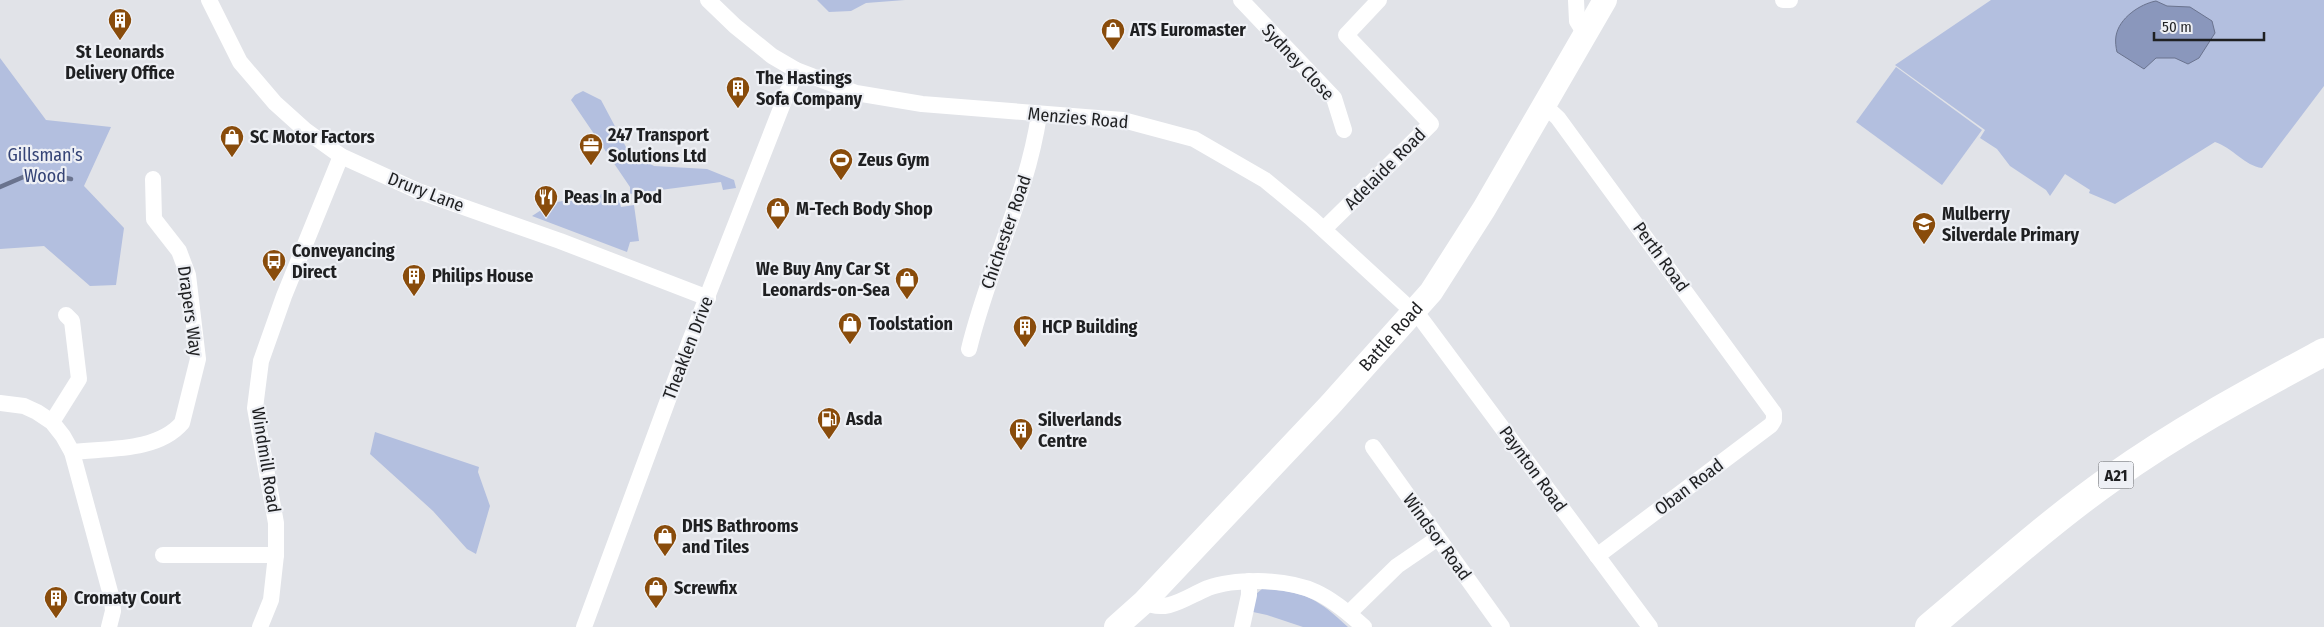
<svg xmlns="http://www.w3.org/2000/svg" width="2324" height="627" viewBox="0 0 2324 627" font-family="'Fira Sans Condensed',sans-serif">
<rect width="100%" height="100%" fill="#e1e3e8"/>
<g fill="#b3bfdf">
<path d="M 817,0 L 905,0 L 866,3 L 851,11 L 829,12 Z"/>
<path d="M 1991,0 L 2324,0 L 2324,86 L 2262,168 C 2245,166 2233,148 2215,142 L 2115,204 L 2089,193 L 2090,190 L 2065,174 L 2050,196 L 2046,190 L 2010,166 L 1997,149 L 1980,138 L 1985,130 L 1895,65 Z"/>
<path d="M 0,58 L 46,120 L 111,127 L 84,186 L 124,228 L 116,285 L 90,286 L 44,246 L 0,249 Z"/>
<path d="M 1896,67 L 1982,130 L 1942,185 L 1856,122 Z"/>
<path d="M 583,91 L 601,100 L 627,149 L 639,158 L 654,166 L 707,169 L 734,180 L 736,188 L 723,190 L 721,182 L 630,194 L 630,187 L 571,100 L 575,95 Z"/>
<path d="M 616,191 L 621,207 L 634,205 L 639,241 L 630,242 L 627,252 L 532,216 L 552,203 Z"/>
<path d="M 375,432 L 479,467 L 478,472 L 490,506 L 476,554 L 467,549 L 433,511 L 370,454 Z"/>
<path d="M 1262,589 C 1304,591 1317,598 1348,627 L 1303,627 L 1267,615 L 1253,612 L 1256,594 Z"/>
</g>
<path fill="#8a97bc" stroke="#6a738e" d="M 2156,1 L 2167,6 L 2190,7 L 2212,21 L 2215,33 L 2199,58 L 2188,64 L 2175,58 L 2156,58 L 2144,69 L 2117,52 C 2116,48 2115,41 2116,36 C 2119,18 2140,4 2156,1 Z"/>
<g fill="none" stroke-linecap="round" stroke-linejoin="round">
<path stroke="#6a738e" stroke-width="4.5" d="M 0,187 L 35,172 L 71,179"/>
<g stroke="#fff" stroke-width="16">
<path d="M 209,0 L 240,62 L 275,103 L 305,130 L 341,156 L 418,191 L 560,241 L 708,298"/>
<path d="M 708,0 L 735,26 L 772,56 L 796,70 L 856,93 L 922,104 L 1123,120 L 1194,139 L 1265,180 L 1311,218 L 1422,320 L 1650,627"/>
<path d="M 1241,0 L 1334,98 L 1344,130"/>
<path d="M 1576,0 L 1577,21 L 1585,34"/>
<path d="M 1783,0 L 1790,0"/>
<path d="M 1544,105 L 1558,118 L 1585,155 L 1774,413 L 1774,420 L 1771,425 L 1597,556"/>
<path d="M 1324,229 L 1431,124 L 1346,35 L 1379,0"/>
<path d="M 969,349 C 988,269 1027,196 1039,115"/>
<path d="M 0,403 L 24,406 L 37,412 L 52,422 L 63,436 L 72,452 L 112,599 L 113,611 L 109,627"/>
<path d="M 52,422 L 79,379 L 72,321 L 66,315"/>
<path d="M 1373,447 L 1502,627"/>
<path d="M 72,452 C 107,448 157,452 182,423 L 198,359 L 188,275 L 179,251 L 154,219 L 153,179"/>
<path d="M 163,555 L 276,555"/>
<path d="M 1144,602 C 1167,614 1186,597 1208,588 C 1224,582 1241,581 1258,581 C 1307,582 1328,594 1364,627"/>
<path d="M 1349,613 L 1397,566 L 1438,538"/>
<path d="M 260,627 L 271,600 L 276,555 L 276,523 L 255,408 L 261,361 L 284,296 L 341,156"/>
<path d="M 584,627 L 689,343 L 796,70"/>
<path d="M 1242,627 L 1249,595 L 1249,581"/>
</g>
<path stroke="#fff" stroke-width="24" id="s1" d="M 1116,627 L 1144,602 L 1330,405 L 1431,292 L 1484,209 L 1605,0"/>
<path stroke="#fff" stroke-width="28" d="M 1929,627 C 1989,577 2048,523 2112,478 C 2179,430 2252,391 2324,352"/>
</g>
<defs>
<g id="building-pin" transform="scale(1.25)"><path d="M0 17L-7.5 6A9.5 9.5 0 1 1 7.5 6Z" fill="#894c0b" stroke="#eef0f5"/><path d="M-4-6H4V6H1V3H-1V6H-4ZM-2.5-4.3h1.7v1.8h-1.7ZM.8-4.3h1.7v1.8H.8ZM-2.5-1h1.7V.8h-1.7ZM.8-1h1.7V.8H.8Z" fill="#fff"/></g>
<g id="shop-pin" transform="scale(1.25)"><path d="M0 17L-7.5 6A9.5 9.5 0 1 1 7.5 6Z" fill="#894c0b" stroke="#eef0f5"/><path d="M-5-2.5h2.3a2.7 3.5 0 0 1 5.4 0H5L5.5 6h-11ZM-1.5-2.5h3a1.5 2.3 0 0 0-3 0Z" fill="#fff"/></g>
<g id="office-pin" transform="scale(1.25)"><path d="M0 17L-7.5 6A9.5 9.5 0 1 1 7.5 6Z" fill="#894c0b" stroke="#eef0f5"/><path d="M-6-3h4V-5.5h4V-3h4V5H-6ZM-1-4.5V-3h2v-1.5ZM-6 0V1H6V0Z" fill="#fff"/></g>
<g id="stadium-pin" transform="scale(1.25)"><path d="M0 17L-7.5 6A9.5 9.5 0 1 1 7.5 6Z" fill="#894c0b" stroke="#eef0f5"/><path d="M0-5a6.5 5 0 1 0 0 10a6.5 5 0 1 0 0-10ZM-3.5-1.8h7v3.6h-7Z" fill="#fff"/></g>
<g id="restaurant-pin" transform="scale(1.25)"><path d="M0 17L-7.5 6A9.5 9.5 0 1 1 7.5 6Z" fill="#894c0b" stroke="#eef0f5"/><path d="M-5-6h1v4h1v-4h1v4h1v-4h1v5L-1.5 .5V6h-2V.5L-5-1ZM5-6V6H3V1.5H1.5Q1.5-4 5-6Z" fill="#fff"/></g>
<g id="school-pin" transform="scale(1.25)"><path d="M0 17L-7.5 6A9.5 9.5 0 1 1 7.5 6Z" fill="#894c0b" stroke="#eef0f5"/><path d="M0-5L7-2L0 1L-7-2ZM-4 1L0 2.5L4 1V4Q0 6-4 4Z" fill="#fff"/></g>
<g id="bus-pin" transform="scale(1.25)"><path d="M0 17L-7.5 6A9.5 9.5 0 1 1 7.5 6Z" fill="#894c0b" stroke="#eef0f5"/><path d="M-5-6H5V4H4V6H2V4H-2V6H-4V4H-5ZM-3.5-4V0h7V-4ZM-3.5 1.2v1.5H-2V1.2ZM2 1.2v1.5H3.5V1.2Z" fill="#fff"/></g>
<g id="fuel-pin" transform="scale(1.25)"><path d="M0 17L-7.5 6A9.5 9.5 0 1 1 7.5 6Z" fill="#894c0b" stroke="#eef0f5"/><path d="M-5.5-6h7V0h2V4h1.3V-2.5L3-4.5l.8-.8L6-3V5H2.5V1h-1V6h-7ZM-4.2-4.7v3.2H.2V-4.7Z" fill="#fff"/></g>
</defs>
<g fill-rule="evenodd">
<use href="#building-pin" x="120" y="20"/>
<use href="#shop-pin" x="1113" y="30"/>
<use href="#building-pin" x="738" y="88"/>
<use href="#shop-pin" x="232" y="137"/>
<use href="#office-pin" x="591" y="145"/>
<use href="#stadium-pin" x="841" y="160"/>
<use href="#restaurant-pin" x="546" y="197"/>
<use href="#shop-pin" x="778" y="209"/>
<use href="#school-pin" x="1924" y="224"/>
<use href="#bus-pin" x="274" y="261"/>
<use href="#building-pin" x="414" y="276"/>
<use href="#shop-pin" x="907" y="279"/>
<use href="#shop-pin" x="850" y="324"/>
<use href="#building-pin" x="1025" y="327"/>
<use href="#fuel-pin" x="829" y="419"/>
<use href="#building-pin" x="1021" y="430"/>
<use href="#shop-pin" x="665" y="536"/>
<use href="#shop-pin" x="656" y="588"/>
<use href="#building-pin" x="56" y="598"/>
</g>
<g text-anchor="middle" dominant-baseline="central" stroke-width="4.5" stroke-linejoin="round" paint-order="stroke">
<rect fill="#eef0f5" stroke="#5d5e61" stroke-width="1" x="2098.5" y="461.5" width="35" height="27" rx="4"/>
<g font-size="16" font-weight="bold" fill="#1f2022">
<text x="2116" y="475">A21</text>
</g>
<g font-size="18" font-weight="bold" fill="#1f2022" stroke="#eef0f5" text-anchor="start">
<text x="1130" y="30">ATS Euromaster</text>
<text x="120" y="52" text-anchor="middle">St Leonards<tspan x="120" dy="21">Delivery Office</tspan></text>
<text x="756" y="78">The Hastings<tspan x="756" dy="21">Sofa Company</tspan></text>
<text x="608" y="135">247 Transport<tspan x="608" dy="21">Solutions Ltd</tspan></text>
<text x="250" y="137">SC Motor Factors</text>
<text x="858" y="160">Zeus Gym</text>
<text x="564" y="197">Peas In a Pod</text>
<text x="796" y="209">M-Tech Body Shop</text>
<text x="1942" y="214">Mulberry<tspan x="1942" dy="21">Silverdale Primary</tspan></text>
<text x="292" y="251">Conveyancing<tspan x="292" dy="21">Direct</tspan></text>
<text x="890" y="269" text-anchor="end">We Buy Any Car St<tspan x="890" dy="21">Leonards-on-Sea</tspan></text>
<text x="432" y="276">Philips House</text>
<text x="868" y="324">Toolstation</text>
<text x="1042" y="327">HCP Building</text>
<text x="846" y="419">Asda</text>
<text x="1038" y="420">Silverlands<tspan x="1038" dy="21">Centre</tspan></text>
<text x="682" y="526">DHS Bathrooms<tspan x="682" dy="21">and Tiles</tspan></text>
<text x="674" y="588">Screwfix</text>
<text x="74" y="598">Cromaty Court</text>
</g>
<g font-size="18" fill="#1f2022" stroke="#eef0f5">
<text transform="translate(1298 62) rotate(47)">Sydney Close</text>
<text transform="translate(1078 118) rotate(5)">Menzies Road</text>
<text transform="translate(1385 169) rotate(-45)">Adelaide Road</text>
<text transform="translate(426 192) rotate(21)">Drury Lane</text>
<text transform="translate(1006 232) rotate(-71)">Chichester Road</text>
<text transform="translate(1661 257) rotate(54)">Perth Road</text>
<text transform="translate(190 311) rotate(82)">Drapers Way</text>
<text stroke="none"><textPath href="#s1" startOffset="400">Battle Road</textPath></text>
<text transform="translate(688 348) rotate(-69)">Theaklen Drive</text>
<text transform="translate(266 460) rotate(81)">Windmill Road</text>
<text transform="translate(1533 469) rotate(54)">Paynton Road</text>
<text transform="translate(1689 487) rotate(-37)">Oban Road</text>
<text transform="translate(1437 537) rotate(54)">Windsor Road</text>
</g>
<g font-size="18" fill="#354476" stroke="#eef0f5">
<text x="45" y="155">Gillsman's<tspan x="45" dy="21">Wood</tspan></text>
</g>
</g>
<path d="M2154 32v8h110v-8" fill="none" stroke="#1f2022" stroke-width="2.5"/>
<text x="2162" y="32" font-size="15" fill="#1f2022" stroke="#eef0f5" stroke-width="4" paint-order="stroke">50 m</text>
</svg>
